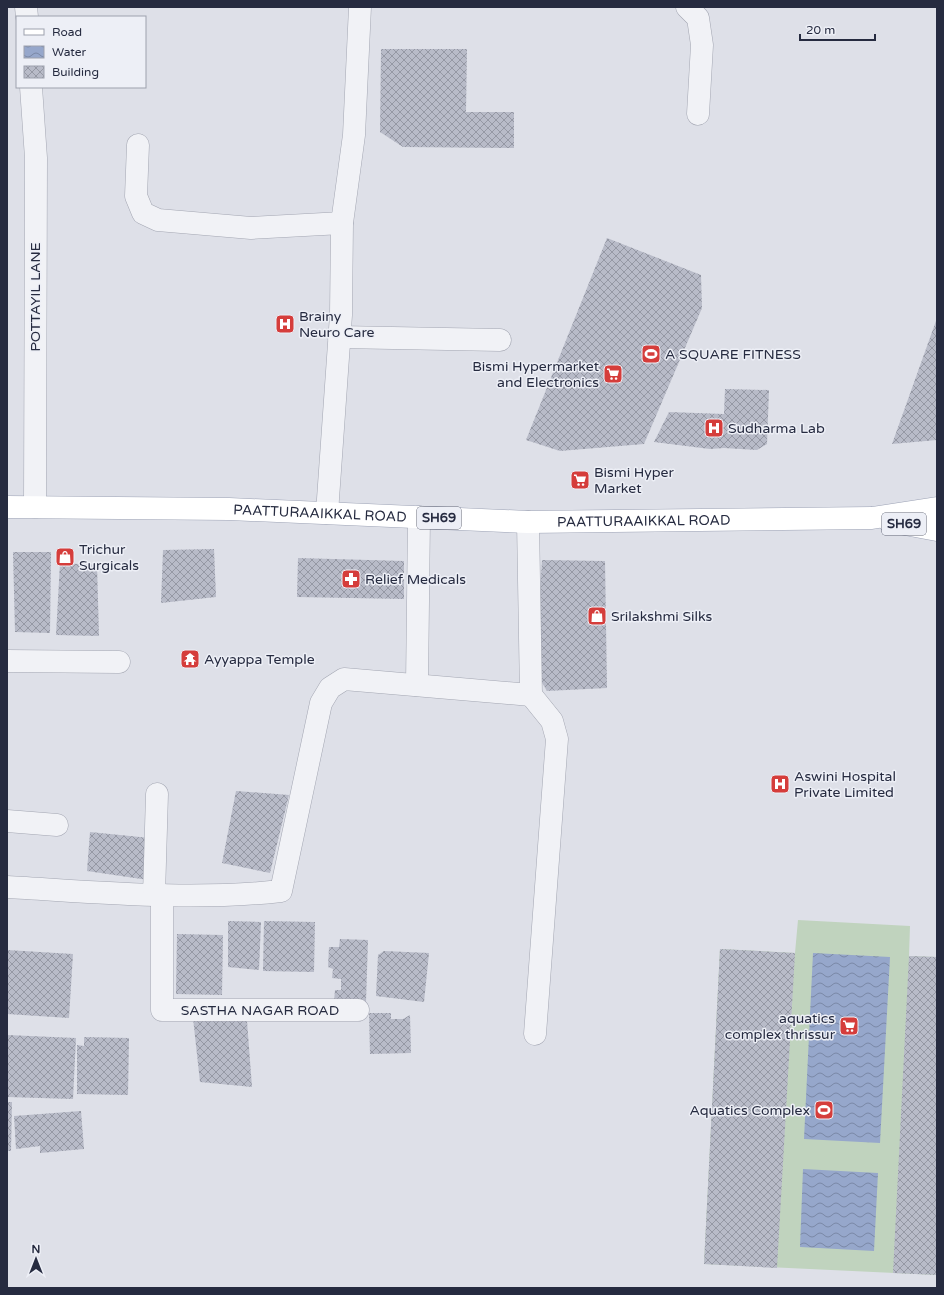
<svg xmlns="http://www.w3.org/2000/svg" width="944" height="1295" viewBox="0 0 944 1295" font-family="'Varela Round',sans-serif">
<defs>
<pattern id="water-waves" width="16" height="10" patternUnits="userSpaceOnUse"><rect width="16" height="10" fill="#96a7cb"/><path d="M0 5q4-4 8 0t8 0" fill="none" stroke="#7a88a6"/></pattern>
<pattern id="building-cross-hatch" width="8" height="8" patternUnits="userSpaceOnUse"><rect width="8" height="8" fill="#b8bbc8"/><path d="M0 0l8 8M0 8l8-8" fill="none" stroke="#9598a4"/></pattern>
</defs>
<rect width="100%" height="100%" fill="#dee0e8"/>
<path fill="#c0d3be" d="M 798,920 L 910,926 L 909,956 L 937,957 L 937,1275 L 704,1264 L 720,949 L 795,953 Z"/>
<g fill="url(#water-waves)">
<path d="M 813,953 L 890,957 L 880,1143 L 804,1139 Z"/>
<path d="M 803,1169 L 878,1173 L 874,1251 L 800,1247 Z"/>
</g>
<g fill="url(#building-cross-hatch)">
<path d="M 381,49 L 467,49 L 466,112 L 514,112 L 514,148 L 403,147 L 380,132 Z"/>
<path d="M 607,238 L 701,275 L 702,308 L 644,444 L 560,451 L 526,440 Z"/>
<path d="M 937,318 L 937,440 L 892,444 Z"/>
<path d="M 725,389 L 769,390 L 767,444 L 757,450 L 724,448 L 710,449 L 654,442 L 669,412 L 724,414 Z"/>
<path d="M 214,549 L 216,597 L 161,603 L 163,550 Z"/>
<path d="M 13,552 L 51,552 L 50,633 L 15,632 Z"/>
<path d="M 298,558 L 404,561 L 404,599 L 297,597 Z"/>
<path d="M 542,560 L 605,561 L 607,688 L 547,691 L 535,671 Z"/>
<path d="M 60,563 L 97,565 L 99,636 L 56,635 Z"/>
<path d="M 236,791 L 289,795 L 270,873 L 222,863 Z"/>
<path d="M 90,832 L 150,838 L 148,880 L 87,871 Z"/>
<path d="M 228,921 L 261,922 L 259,970 L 228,967 Z"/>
<path d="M 264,921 L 315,922 L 314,972 L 263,971 Z"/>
<path d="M 177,934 L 223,935 L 222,995 L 176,994 Z"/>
<path d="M 340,939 L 368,940 L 366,1002 L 334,1001 L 335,990 L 341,990 L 341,979 L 332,978 L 333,969 L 328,967 L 329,947 L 339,947 Z"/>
<path d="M 720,949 L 795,953 L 777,1268 L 704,1264 Z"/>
<path d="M 7,950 L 73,954 L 69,1018 L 7,1014 Z"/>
<path d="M 384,951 L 429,953 L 424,1002 L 376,996 L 378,955 Z"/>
<path d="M 909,956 L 937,957 L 937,1275 L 893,1273 Z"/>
<path d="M 369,1013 L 391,1013 L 391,1019 L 403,1019 L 410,1015 L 411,1053 L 370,1054 Z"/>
<path d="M 193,1018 L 247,1021 L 252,1087 L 200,1082 Z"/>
<path d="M 7,1035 L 76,1038 L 73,1099 L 7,1097 Z"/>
<path d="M 84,1037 L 129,1038 L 128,1095 L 77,1094 L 77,1045 L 84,1046 Z"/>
<path d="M 7,1102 L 12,1102 L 11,1151 L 7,1151 Z"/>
<path d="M 81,1111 L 84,1149 L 40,1153 L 40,1146 L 16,1149 L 14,1116 Z"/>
</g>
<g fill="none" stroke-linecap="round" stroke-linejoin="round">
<g stroke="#a3a6b2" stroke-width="23">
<g id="minor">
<path d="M 26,7 L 27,17"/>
<path d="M 687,7 L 698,18 L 702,45 L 698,114"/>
<path d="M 31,87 L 36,158 L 35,507"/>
<path d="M 138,145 L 136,196 L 143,213 L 158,220 L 251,228 L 342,223"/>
<path d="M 339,337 L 500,340"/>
<path d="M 327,513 L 341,315 L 342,223 L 354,135 L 360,7"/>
<path d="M 7,661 L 119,662"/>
<path d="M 417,685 L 419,517"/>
<path d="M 531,695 L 552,721 L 557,739 L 535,1034"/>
<path d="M 7,821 L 57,825"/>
<path d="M 7,887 C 97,892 191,901 281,891 L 321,703 L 330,688 L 344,679 L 531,695 L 528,522"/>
<path d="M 154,895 L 157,794"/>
<path id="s1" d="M 162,895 L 162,1010 L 358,1010"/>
</g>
</g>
<g stroke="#9ca2b5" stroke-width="23">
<g id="major">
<path id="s2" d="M 7,507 L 229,509 L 528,522 L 872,518 L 937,508"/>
<path d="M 889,521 L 937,530"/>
</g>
</g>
<use href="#minor" stroke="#f1f2f6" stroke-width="22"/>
<use href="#major" stroke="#fff" stroke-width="22"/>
</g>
<defs>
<g id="hospital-square" transform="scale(1)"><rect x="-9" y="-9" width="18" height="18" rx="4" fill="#d53d3b" stroke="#edeff6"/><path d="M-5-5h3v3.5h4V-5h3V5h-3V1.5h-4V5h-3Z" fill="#fff"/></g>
<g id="stadium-square" transform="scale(1)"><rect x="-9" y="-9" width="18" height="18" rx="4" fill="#d53d3b" stroke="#edeff6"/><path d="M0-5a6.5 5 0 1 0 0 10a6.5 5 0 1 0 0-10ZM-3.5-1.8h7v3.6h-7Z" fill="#fff"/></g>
<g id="supermarket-square" transform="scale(1)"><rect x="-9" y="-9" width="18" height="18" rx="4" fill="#d53d3b" stroke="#edeff6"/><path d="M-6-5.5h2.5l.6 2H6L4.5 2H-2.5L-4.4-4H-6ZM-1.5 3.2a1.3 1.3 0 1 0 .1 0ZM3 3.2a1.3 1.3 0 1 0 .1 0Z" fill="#fff"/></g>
<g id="shop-square" transform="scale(1)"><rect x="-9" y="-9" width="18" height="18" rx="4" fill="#d53d3b" stroke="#edeff6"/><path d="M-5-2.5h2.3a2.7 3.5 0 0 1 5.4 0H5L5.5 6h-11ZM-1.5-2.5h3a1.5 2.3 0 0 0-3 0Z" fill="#fff"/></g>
<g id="pharmacy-square" transform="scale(1)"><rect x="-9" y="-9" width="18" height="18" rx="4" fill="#d53d3b" stroke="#edeff6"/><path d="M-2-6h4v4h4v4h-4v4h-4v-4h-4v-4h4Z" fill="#fff"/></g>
<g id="temple-square" transform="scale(1)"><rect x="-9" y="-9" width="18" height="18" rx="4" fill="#d53d3b" stroke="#edeff6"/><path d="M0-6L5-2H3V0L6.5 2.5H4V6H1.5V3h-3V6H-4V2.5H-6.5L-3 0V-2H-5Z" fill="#fff"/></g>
</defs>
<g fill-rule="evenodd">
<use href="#hospital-square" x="285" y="324"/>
<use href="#stadium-square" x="651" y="354"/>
<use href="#supermarket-square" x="613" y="374"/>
<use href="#hospital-square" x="714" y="428"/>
<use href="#supermarket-square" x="580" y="480"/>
<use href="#shop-square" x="65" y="557"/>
<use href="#pharmacy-square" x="351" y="579"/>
<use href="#shop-square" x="597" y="616"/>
<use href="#temple-square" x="190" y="659"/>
<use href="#hospital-square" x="780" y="784"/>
<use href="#supermarket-square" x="849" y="1026"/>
<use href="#stadium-square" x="824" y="1110"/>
</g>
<g text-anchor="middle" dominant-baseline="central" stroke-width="3" stroke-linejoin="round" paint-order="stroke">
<g fill="#edeff6" stroke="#626677" stroke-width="1">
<rect x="417" y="507" width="44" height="22" rx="3"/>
<rect x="882" y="513" width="44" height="22" rx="3"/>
</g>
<g font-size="13" font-weight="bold" fill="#262b40">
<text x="439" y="518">SH69</text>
<text x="904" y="524">SH69</text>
</g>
<g font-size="14" fill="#262b40" stroke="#edeff6">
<text transform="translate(35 297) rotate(-90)">POTTAYIL LANE</text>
<text stroke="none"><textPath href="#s2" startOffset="313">PAATTURAAIKKAL ROAD</textPath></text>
<text stroke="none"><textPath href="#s2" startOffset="637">PAATTURAAIKKAL ROAD</textPath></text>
<text stroke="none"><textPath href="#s1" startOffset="213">SASTHA NAGAR ROAD</textPath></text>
</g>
<g font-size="14" fill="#262b40" stroke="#edeff6" text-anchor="start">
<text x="299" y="316">Brainy<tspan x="299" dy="16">Neuro Care</tspan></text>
<text x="665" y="354">A SQUARE FITNESS</text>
<text x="599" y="366" text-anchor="end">Bismi Hypermarket<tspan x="599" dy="16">and Electronics</tspan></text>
<text x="728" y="428">Sudharma Lab</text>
<text x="594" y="472">Bismi Hyper<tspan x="594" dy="16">Market</tspan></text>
<text x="79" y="549">Trichur<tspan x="79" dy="16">Surgicals</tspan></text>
<text x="365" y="579">Relief Medicals</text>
<text x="611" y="616">Srilakshmi Silks</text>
<text x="204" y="659">Ayyappa Temple</text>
<text x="794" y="776">Aswini Hospital<tspan x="794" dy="16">Private Limited</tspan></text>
<text x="835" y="1018" text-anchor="end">aquatics<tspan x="835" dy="16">complex thrissur</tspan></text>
<text x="810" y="1110" text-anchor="end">Aquatics Complex</text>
</g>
</g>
<rect width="944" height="1295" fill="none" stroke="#262b40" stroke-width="16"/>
<rect x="16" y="16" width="130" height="72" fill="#edeff6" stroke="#9da1ad"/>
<rect x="24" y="29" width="20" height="6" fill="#ffffff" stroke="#9da1ad"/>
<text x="52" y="36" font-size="12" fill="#262b40">Road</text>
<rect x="24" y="46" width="20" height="12" fill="url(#water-waves)" stroke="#9da1ad"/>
<text x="52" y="56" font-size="12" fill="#262b40">Water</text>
<rect x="24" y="66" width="20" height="12" fill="url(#building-cross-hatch)" stroke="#9da1ad"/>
<text x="52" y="76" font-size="12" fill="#262b40">Building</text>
<g transform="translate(36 1259)" stroke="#edeff6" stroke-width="3" paint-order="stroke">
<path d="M0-3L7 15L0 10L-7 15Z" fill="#262b40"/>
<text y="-6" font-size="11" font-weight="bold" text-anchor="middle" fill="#262b40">N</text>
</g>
<path d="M800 34v6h75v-6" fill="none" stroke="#262b40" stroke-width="2"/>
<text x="806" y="34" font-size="12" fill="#262b40" stroke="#edeff6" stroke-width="3" paint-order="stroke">20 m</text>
</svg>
